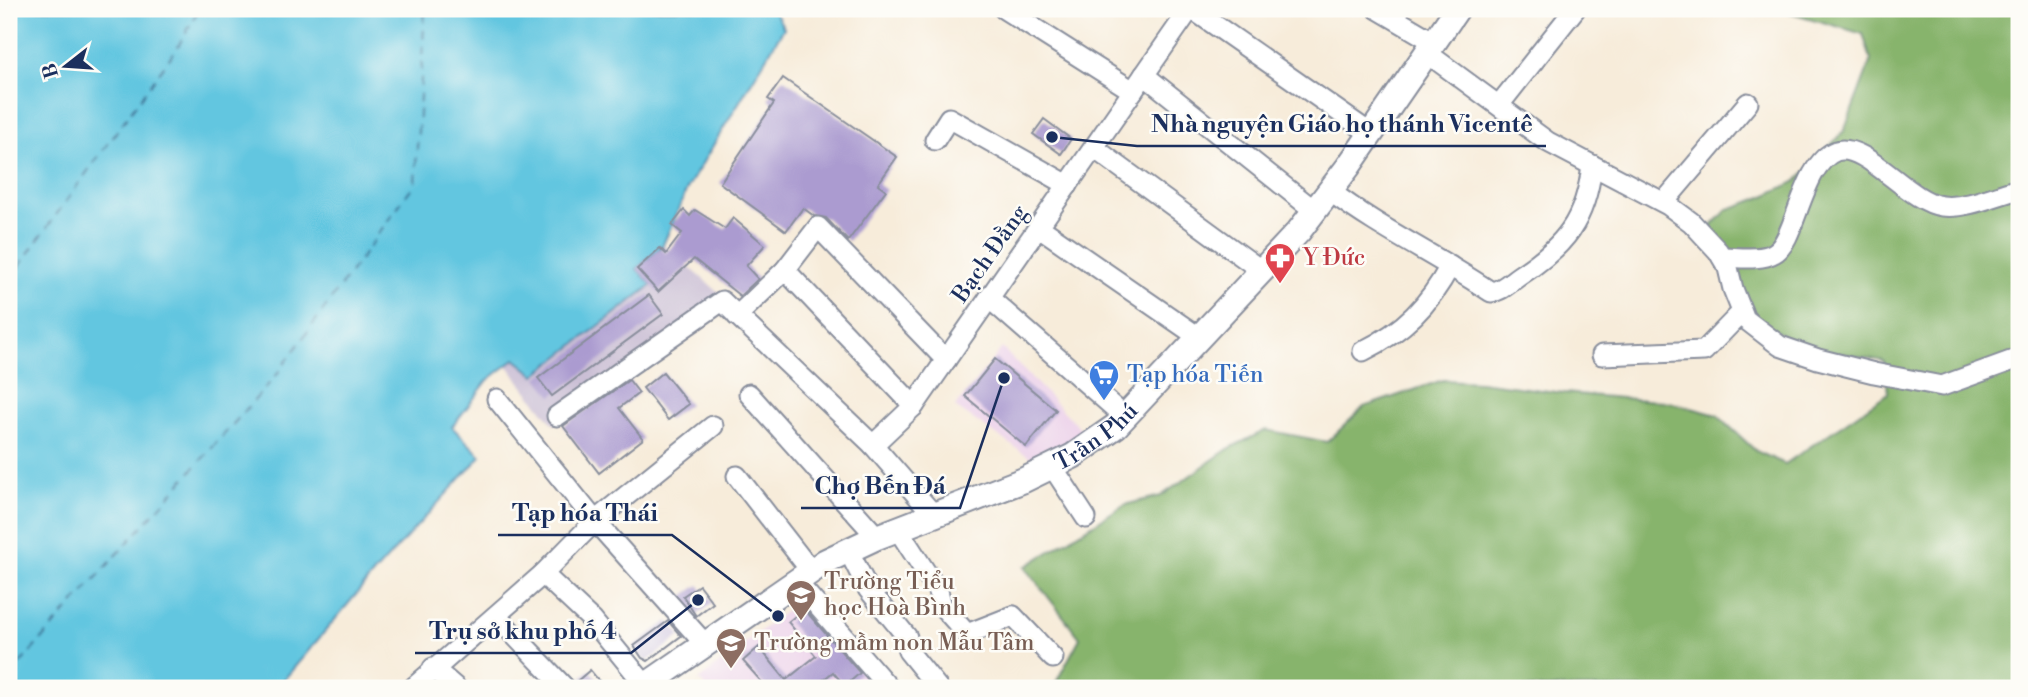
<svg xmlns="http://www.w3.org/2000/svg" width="2028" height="697" viewBox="0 0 2028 697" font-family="'Libre Bodoni',serif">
<rect width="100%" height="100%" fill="#fdfcf7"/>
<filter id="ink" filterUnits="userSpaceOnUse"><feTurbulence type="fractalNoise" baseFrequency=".0143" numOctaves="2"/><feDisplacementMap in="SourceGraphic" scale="14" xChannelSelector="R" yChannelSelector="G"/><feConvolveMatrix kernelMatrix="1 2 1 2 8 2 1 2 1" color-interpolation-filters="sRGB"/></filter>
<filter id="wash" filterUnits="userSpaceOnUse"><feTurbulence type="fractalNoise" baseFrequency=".00686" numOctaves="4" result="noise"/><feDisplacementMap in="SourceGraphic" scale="28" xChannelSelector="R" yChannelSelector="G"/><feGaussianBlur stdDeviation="1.57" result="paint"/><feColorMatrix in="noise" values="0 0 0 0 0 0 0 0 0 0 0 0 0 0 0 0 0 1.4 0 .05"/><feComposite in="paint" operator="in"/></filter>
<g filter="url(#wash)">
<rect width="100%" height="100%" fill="#f7ecda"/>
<g fill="#ecd1ea">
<path d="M 1002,348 L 1084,432 L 1040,464 L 955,407 Z"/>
<path d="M 807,594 L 874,674 L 860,688 L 707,688 L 699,680 Z"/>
</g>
<path fill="#cbbfd5" d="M 663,245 L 728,300 L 554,425 L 507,365 L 515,358 L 536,374 L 651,285 L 637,269 Z"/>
<path fill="#87b46c" stroke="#517265" stroke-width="2" d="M 1778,9 L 2019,9 L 2019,688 L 1053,688 L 1080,638 L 1025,567 L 1124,505 L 1161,496 L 1228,449 L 1266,430 L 1327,442 L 1364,407 L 1443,380 L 1480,382 L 1564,393 L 1669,402 L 1717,415 L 1756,451 L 1785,464 L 1888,393 L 1884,361 L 1801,346 L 1758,320 L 1708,230 L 1728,209 L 1758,199 L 1797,181 L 1844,131 L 1871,60 L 1863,34 Z"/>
<path fill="#62c6e0" stroke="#3e7a9f" stroke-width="2" d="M 9,9 L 773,9 L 784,28 L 688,187 L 663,245 L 637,269 L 652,285 L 535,375 L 515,359 L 488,380 L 452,427 L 481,456 L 376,571 L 277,688 L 9,688 Z"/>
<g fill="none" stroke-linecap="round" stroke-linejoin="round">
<g stroke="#305c85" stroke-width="2" stroke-dasharray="9 7" stroke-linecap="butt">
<path d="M 9,280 L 177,48 L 199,9"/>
<path d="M 9,676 L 275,377 L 415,183 L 425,9"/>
</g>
</g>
<g id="blocks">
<g fill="#ab9bd0">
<path d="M 783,78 L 897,157 L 878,184 L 886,190 L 848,241 L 826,218 L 814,216 L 803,208 L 786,231 L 720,183 L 774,103 L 768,99 Z"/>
<path d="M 1044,119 L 1071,139 L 1061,154 L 1033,134 Z"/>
<path d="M 684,210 L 690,216 L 695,210 L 725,229 L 733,218 L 765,245 L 746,266 L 758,279 L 740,296 L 694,259 L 658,292 L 637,269 L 660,248 L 666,254 L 682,233 L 672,225 Z"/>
<path d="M 649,295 L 663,314 L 552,396 L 538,378 Z"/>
<path d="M 995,359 L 1056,410 L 1026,447 L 965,396 Z"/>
<path d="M 663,372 L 689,404 L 668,420 L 643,388 Z"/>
<path d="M 629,380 L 639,393 L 619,408 L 643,439 L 599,473 L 563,426 Z"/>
<path d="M 699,585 L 713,603 L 696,616 L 683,596 Z"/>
<path d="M 804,609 L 860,673 L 845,686 L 833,672 L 813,688 L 767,688 L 743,661 L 759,647 L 786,680 L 816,656 L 788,622 Z"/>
<path d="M 668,621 L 681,636 L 648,661 L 642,658 L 634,646 Z"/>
<path d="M 590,670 L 605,688 L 577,688 L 576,682 Z"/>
</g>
</g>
</g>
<g filter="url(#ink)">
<use href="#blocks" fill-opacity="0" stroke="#898e9c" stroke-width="2"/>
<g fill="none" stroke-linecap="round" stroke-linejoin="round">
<g stroke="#898e9c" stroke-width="23">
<g id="minor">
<path d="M 1004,9 L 1133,91"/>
<path d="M 1192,9 L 1371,134"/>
<path d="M 1378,9 L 1434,42"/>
<path d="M 1427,53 L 1548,142 L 1668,205 L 1691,222 L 1718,251 L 1728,268 L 1733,289 L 1745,319 L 1780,346 L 1818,359 L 1874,373 L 1942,386 L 2019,358"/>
<path d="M 1144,75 L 1315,211"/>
<path d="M 1499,105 L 1575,9"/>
<path d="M 935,140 L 949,118 L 1068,185"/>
<path d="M 1094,148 L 1262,271"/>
<path d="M 1330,191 C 1381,230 1438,256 1491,292 C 1502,291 1510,282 1519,276 C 1565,246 1586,220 1592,165"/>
<path d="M 1664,202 L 1748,103"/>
<path d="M 1039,227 L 1200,338"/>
<path d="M 1722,257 C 1737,257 1761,261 1774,253 C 1796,242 1802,163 1836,151 C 1865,141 1908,202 1942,206 C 1966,209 1996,195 2019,189"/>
<path d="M 785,270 L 914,406"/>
<path d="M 989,298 L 1125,417"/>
<path d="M 737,316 L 785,270 L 818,227 L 946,360"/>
<path d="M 1363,351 C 1404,331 1429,305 1450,266"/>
<path d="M 1602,355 L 1704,351 L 1742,312"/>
<path d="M 749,394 L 877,537"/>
<path d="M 497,399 L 595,521 L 704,643"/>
<path d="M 557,416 L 722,301 L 873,445"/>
<path d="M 1052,466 L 1086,518"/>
<path d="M 737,476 L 811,571"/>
<path d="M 933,514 L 873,445 L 914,406 L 1190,9"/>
<path d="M 899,531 L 938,591 L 942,606 L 967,634 L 1013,616 L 1053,658"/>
<path d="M 848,550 L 868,589 L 907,637 L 908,651 L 938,688"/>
<path d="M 543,574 L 593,621 L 646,686"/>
<path d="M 795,580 L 889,688"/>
<path d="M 496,616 L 565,688"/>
<path d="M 433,668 L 456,688"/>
<path d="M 413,688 L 543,574 L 595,521 L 713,426"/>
</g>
</g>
<g stroke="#898e9c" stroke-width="28">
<g id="major">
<path id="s1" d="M 642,688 L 826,561 L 877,537 L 1024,480 L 1073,456 L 1116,426 L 1299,231 L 1348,167 L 1457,9"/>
</g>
</g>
<use href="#minor" stroke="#fff" stroke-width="19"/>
<use href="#major" stroke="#fff" stroke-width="24"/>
</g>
</g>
<defs>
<g id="pharmacy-pin" transform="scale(1.575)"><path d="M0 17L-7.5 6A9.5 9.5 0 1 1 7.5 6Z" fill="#e0444e" stroke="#fdfcf7"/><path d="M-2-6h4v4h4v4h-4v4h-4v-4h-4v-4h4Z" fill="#fff"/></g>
<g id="supermarket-pin" transform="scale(1.575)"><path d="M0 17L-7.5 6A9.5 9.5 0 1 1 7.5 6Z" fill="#3f7fe0" stroke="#fdfcf7"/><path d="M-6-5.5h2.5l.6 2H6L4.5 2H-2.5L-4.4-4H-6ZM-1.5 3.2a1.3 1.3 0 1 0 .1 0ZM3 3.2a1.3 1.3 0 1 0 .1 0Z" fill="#fff"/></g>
<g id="school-pin" transform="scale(1.575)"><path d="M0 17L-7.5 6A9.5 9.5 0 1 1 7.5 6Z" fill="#8d6e63" stroke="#fdfcf7"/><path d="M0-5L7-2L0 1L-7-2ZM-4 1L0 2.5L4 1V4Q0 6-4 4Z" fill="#fff"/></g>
</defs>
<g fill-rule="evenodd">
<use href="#pharmacy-pin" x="1280" y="258"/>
<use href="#supermarket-pin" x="1104" y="375"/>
<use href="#school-pin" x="801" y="595"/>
<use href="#school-pin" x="731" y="643"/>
</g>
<g text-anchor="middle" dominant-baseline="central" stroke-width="5" stroke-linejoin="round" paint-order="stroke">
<g font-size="23" fill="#1b2f5e" stroke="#fdfcf7">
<text transform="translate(990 254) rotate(-55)">Bạch Đằng</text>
<text stroke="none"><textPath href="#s1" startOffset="522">Trần Phú</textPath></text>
</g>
<g font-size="23" fill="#be3a42" stroke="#fdfcf7" text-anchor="start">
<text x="1303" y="258">Y Đức</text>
</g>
<g font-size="23" fill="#366cbe" stroke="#fdfcf7" text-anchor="start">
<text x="1127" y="375">Tạp hóa Tiến</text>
</g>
<g font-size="23" fill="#785e54" stroke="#fdfcf7" text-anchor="start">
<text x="824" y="582">Trường Tiểu<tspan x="824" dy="26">học Hoà Bình</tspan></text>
<text x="754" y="643">Trường mầm non Mẫu Tâm</text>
</g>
</g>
<path fill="none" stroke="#1b2f5e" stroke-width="2.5" d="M1052 137L1137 146H1546M1004 378L960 508H801M778 616L672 535H498M698 600L631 653H415"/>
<g fill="#1b2f5e" stroke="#fdfcf7" stroke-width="2.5">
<circle cx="1052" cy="137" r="7"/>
<circle cx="1004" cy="378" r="7"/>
<circle cx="778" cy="616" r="7"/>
<circle cx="698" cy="600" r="7"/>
</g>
<g font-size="24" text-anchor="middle" font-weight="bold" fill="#1b2f5e" stroke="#fdfcf7" stroke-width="5" stroke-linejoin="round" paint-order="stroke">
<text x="1342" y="132">Nhà nguyện Giáo họ thánh Vicentê</text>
<text x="880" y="494">Chợ Bến Đá</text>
<text x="585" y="521">Tạp hóa Thái</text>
<text x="523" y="639">Trụ sở khu phố 4</text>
</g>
<rect width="2028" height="697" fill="none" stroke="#fdfcf7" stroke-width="35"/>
<g transform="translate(66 66) rotate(253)" stroke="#fdfcf7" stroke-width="5" paint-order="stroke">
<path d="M0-5L12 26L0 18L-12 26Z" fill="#1b2f5e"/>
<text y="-10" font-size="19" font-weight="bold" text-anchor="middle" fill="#1b2f5e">B</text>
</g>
</svg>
